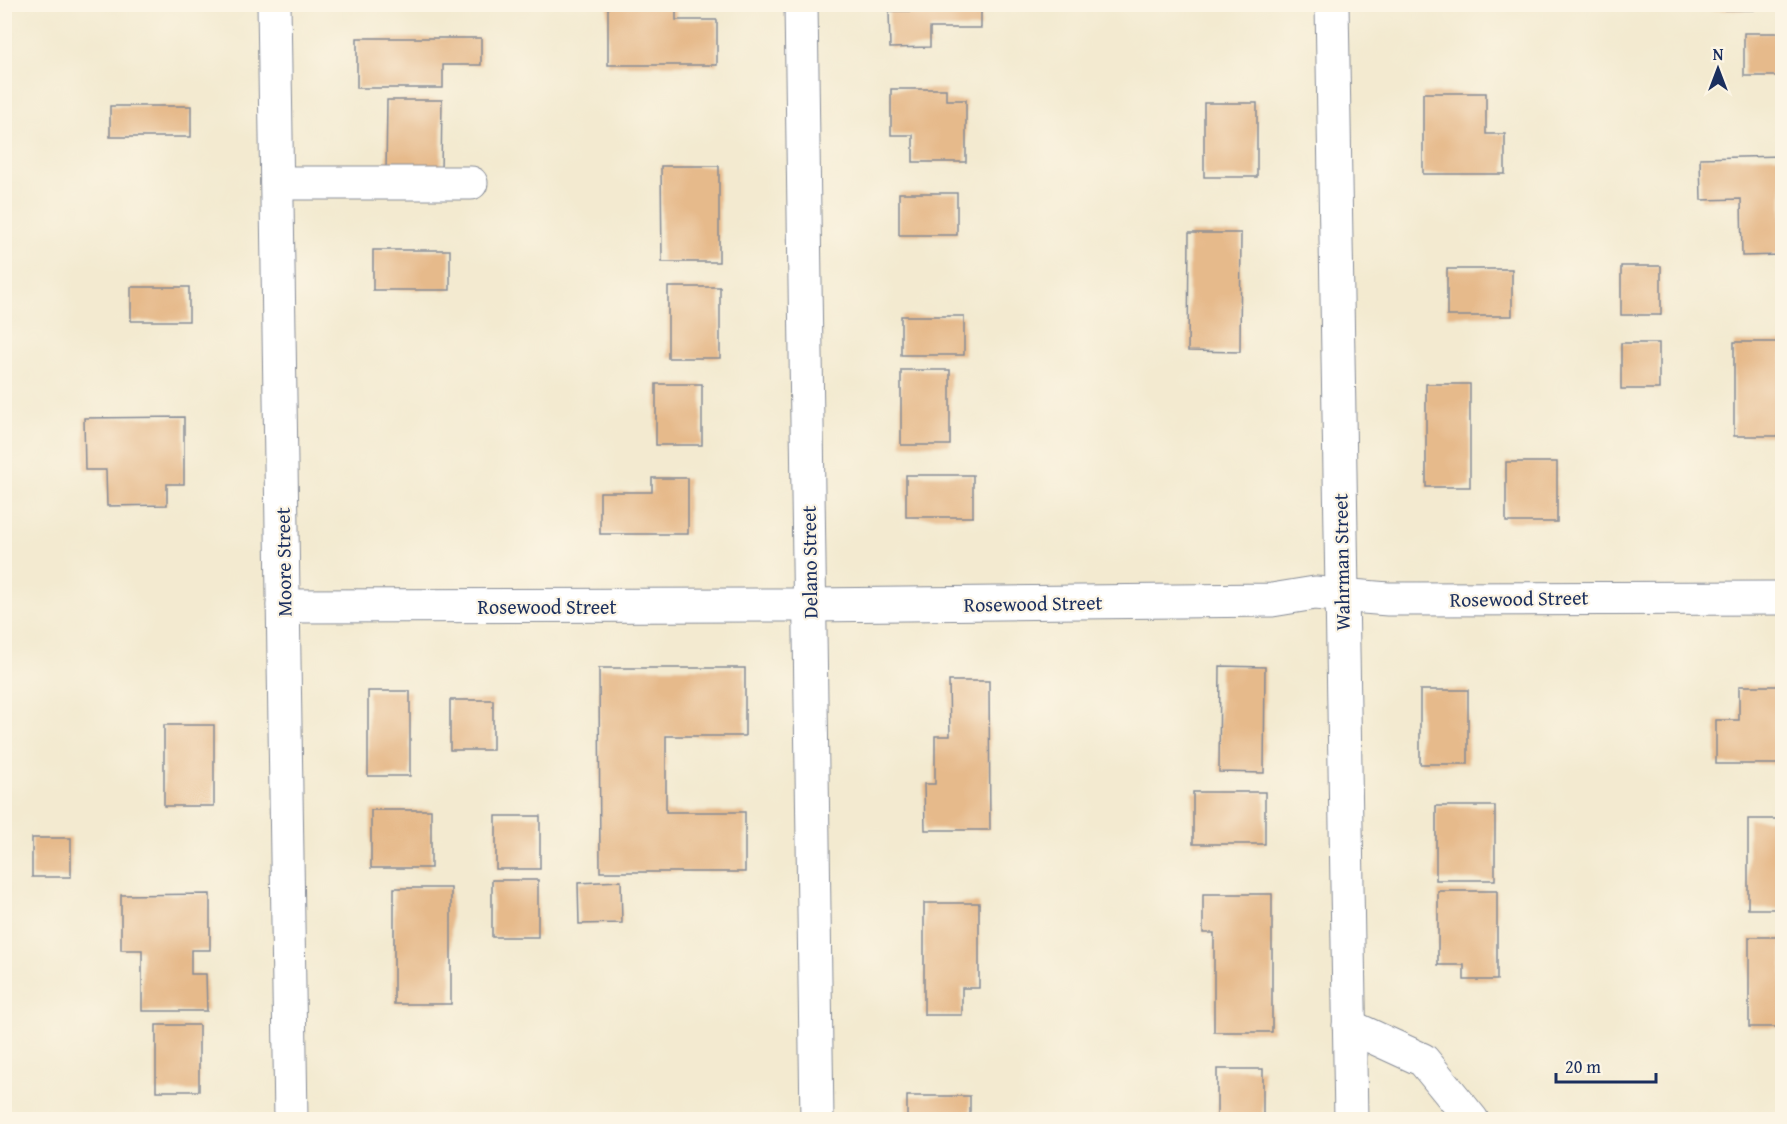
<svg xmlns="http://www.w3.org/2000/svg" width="1787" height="1124" viewBox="0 0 1787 1124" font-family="'Gentium Book Plus',serif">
<rect width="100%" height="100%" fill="#fcf5e5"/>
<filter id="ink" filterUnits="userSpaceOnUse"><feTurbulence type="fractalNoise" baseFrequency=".0167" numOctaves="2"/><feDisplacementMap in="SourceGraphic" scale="12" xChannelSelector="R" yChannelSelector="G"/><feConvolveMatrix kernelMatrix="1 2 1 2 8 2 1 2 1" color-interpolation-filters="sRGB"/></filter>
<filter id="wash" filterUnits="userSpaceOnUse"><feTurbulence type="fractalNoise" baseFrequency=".008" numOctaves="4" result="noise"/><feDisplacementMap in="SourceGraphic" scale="24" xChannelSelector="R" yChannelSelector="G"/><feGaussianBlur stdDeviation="1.35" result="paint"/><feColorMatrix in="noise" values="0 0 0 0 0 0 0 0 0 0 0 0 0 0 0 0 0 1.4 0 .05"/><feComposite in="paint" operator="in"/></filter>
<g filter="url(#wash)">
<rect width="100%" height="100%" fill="#f3ead0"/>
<g id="blocks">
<g fill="#e6ba8b">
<path d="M 608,4 L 676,4 L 676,20 L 717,20 L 717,65 L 608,65 Z"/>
<path d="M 917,4 L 981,4 L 981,28 L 930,28 L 930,47 L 890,48 L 889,11 L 917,11 Z"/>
<rect x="1709" y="4" width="45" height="6"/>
<rect x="1744" y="33" width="38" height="43"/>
<path d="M 357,38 L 481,38 L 481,65 L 443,65 L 443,88 L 357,88 Z"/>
<path d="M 891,89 L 946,89 L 946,100 L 966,100 L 966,162 L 913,162 L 913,135 L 891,135 Z"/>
<path d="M 1423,93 L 1486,93 L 1486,134 L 1505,134 L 1505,174 L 1423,174 Z"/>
<path d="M 387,100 L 442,100 L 441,175 L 386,174 Z"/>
<rect x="1204" y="103" width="53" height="74"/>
<rect x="110" y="106" width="81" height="31"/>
<path d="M 1782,156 L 1782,255 L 1742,256 L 1741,199 L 1701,200 L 1700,158 Z"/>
<path d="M 661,166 L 719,166 L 719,262 L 662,262 Z"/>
<rect x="899" y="193" width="58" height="42"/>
<path d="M 1189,233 L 1241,233 L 1240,352 L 1188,351 Z"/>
<rect x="373" y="250" width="77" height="40"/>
<rect x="1621" y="266" width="40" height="49"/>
<rect x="1447" y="269" width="65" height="47"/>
<rect x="131" y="287" width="58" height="34"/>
<rect x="668" y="287" width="52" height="71"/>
<rect x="901" y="316" width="63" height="39"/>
<rect x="1734" y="342" width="48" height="94"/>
<rect x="1621" y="343" width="38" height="46"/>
<rect x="901" y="370" width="49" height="75"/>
<rect x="656" y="384" width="46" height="61"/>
<rect x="1426" y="384" width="44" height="103"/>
<path d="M 184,417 L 184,484 L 167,484 L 167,505 L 107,506 L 106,470 L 85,470 L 84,418 Z"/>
<rect x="1506" y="462" width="51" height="60"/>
<rect x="906" y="475" width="67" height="42"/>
<path d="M 652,478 L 688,478 L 688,534 L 600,534 L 600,492 L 652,492 Z"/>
<path d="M 1220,666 L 1265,667 L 1264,773 L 1219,772 Z"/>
<path d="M 599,668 L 745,668 L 745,736 L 666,736 L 666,812 L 745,812 L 745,872 L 600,872 Z"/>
<path d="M 949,681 L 989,681 L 990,830 L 925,830 L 924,784 L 935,784 L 935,736 L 950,736 Z"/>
<path d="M 1739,686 L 1782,686 L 1782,764 L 1716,764 L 1716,720 L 1739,720 Z"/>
<rect x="1420" y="690" width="48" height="74"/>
<rect x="368" y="691" width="42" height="85"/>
<rect x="450" y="700" width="43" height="50"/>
<rect x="164" y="725" width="50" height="81"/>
<rect x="1193" y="792" width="72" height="52"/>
<rect x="1436" y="806" width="59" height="74"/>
<rect x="371" y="810" width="60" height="58"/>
<rect x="496" y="816" width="44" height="53"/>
<rect x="1748" y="819" width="34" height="90"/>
<rect x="32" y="838" width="39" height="39"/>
<rect x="492" y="880" width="46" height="57"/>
<path d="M 621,881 L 622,923 L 579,924 L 578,883 Z"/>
<rect x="394" y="888" width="57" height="116"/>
<path d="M 1438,891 L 1497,891 L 1497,980 L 1464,980 L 1464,965 L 1438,965 Z"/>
<path d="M 210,894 L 210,950 L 191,950 L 191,974 L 206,974 L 207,1011 L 142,1011 L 142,950 L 121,950 L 121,895 Z"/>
<path d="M 1203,894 L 1272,894 L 1272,1032 L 1214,1032 L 1214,933 L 1203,933 Z"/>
<path d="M 924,903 L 979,903 L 979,988 L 962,988 L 962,1015 L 924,1015 Z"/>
<rect x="1749" y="937" width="33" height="90"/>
<rect x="156" y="1025" width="43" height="66"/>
<rect x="1217" y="1069" width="46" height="51"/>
<rect x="907" y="1096" width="63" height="24"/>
</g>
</g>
</g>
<g filter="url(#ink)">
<use href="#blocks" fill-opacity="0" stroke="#878c97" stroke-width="1.5"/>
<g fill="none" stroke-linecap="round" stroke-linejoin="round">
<g stroke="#878c97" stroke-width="35">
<g id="minor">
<path d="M 274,4 L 291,1120"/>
<path d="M 801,4 L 817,1120"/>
<path d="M 1332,4 L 1351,1120"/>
<path d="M 277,183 L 471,183"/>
<path d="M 283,606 L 810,605 L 1272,600 L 1315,593 L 1388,599 L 1782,598"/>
<path d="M 1349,1026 L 1423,1060 L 1472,1120"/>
</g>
</g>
<use href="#minor" stroke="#fff" stroke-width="33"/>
</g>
</g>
<g text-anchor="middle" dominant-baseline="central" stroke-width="4.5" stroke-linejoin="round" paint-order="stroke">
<g font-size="20" fill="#1b2f5e" stroke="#fcf5e5">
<text transform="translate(283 562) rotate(-91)">Moore Street</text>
<text transform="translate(809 562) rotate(-91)">Delano Street</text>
<text transform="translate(1341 562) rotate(-91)">Wahrman Street</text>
<text transform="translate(1519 598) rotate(-1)">Rosewood Street</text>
<text transform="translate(1033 603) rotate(-1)">Rosewood Street</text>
<text x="547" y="606">Rosewood Street</text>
</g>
</g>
<rect width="1787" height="1124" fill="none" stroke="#fcf5e5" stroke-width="24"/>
<g transform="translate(1718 69)" stroke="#fcf5e5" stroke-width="4.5" paint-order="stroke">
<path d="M0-4.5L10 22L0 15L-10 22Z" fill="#1b2f5e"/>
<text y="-9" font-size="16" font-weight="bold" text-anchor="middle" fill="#1b2f5e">N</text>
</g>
<path d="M1556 1073v9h100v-9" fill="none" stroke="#1b2f5e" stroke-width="3"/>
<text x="1565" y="1073" font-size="18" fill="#1b2f5e" stroke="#fcf5e5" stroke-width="4.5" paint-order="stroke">20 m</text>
</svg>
